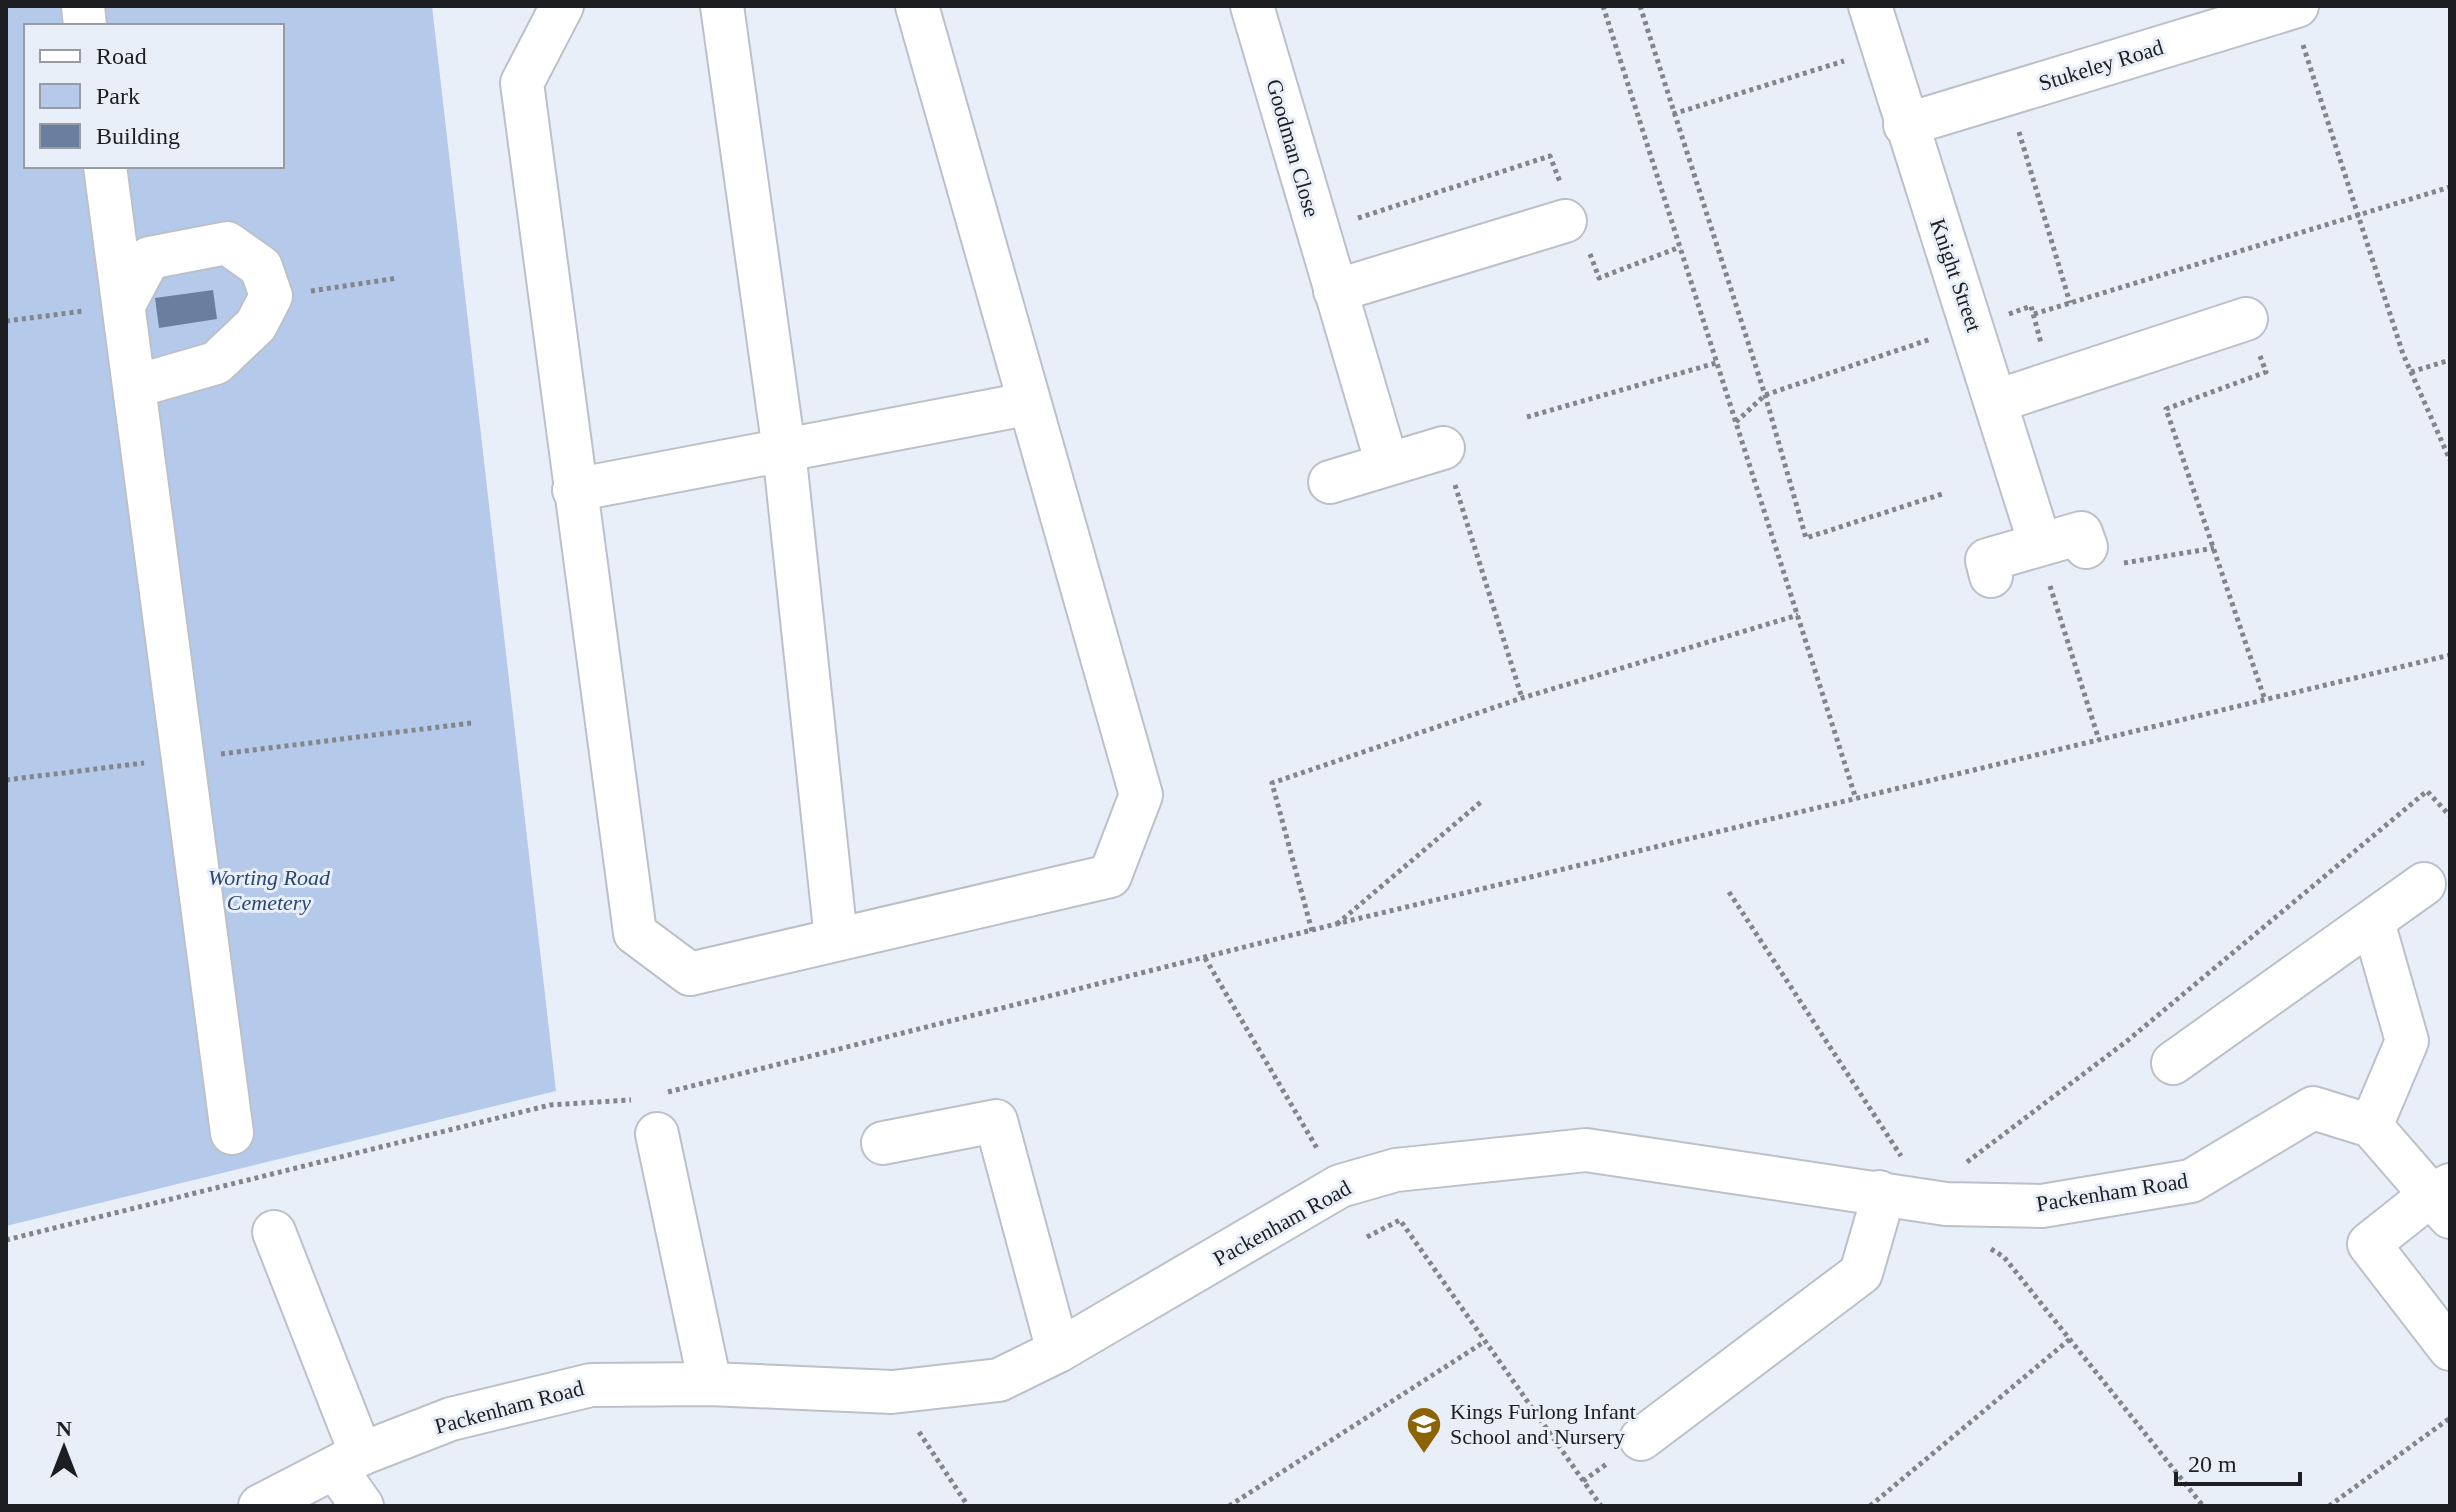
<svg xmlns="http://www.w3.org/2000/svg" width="2456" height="1512" viewBox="0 0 2456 1512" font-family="'Times New Roman',serif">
<rect width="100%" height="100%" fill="#e9eff8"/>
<path fill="#b5c9eb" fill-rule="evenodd" d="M 6,6 L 432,6 L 556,1091 L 6,1226 ZM 26,26 L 282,26 L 282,166 L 26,166 Z"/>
<path fill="#6a7e9f" d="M 213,290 L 217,319 L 159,328 L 155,298 Z"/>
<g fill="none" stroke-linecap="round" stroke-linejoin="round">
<g stroke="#bcc1c9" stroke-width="46">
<g id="minor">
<path d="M 83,6 L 85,26"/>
<path d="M 562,6 L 522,83 L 635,933 L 690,974 L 1110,876 L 1141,795 L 917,6"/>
<path d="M 722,6 L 784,450 L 836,939"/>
<path d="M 1252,6 L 1387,464"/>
<path d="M 1870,6 L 2040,544"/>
<path d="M 1905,125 L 2297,6"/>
<path d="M 105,166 L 232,1133"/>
<path d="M 1335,291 L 1565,221"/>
<path d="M 124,305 L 149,258 L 227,243 L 261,267 L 271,296 L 256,325 L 216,363 L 136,386"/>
<path d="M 1997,401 L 2246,319"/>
<path d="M 1330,482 L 1443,448"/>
<path d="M 574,490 L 1027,404"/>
<path d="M 1991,576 L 1987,560 L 2081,533 L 2086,547"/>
<path d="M 2173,1063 L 2424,884"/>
<path d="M 2371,1126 L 2407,1041 L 2373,922"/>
<path d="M 657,1134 L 710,1384"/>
<path d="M 883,1143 L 996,1121 L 1058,1351"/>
<path d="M 2450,1185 L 2432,1194 L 2369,1244 L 2450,1349"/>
<path d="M 274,1232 L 361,1454"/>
<path d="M 1641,1439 L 1861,1273 L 1879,1211 L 1879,1192"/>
<path d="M 335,1468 L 362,1506"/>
<path d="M 260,1506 L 361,1454 L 451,1419 L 591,1385 L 710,1384 L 892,1392 L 999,1380 L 1058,1351 L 1340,1186 L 1396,1170 L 1586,1150 L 1946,1204 L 2042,1206 L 2191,1181 L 2313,1108 L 2371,1126 L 2450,1217"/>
</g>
</g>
<g stroke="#82868c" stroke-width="5" stroke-dasharray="4 4" stroke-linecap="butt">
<path d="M 1603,6 L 1856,799"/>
<path d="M 1640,6 L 1765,395 L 1806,538 L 1945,493"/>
<path d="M 2303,45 L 2403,354 L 2450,460"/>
<path d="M 1673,114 L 1844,61"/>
<path d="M 2019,132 L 2070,303"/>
<path d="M 1358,218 L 1550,156 L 1560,182"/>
<path d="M 1590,254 L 1599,278 L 1680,247"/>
<path d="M 311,291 L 398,278"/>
<path d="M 2009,314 L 2031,306 L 2041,343"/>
<path d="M 2034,314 L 2450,187"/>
<path d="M 6,321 L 84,311"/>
<path d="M 2260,356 L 2266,372 L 2166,409 L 2265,700"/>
<path d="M 2411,372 L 2450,360"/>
<path d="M 1527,417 L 1716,363"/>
<path d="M 1736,422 L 1765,395 L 1931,339"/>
<path d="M 1455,485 L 1522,698"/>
<path d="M 2124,563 L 2214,548"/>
<path d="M 2050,586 L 2099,740"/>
<path d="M 221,754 L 471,723"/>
<path d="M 6,780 L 144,763"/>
<path d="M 1729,892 L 1901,1156"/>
<path d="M 1337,924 L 1482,801"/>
<path d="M 1312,931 L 1272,783 L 1522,698 L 1798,615"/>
<path d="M 1205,958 L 1318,1150"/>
<path d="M 668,1092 L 1336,924 L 2450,655"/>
<path d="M 1967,1162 L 2127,1041 L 2427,791 L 2450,816"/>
<path d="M 1367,1237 L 1400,1220 L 1601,1506"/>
<path d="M 6,1240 L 550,1105 L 631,1100"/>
<path d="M 1991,1249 L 2004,1257 L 2203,1506"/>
<path d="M 919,1432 L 968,1506"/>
<path d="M 1583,1481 L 1608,1463"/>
<path d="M 1229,1506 L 1484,1342"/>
<path d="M 1870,1506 L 2070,1339"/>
<path d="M 2329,1506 L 2450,1418"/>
</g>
<use href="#minor" stroke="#fff" stroke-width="42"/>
</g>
<defs>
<g id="school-pin" transform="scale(1.8)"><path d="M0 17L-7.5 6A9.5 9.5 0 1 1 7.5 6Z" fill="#8c6406" stroke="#e9eff8"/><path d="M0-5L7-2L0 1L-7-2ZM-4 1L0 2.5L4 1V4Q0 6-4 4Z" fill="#fff"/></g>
</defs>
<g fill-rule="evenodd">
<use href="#school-pin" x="1424" y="1424"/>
</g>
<g text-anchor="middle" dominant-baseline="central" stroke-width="6" stroke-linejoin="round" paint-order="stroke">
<g font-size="22" fill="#1c1e21" stroke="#e9eff8">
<text transform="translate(2101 65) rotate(-17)">Stukeley Road</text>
<text transform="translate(1293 148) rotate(74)">Goodman Close</text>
<text transform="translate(1956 275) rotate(71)">Knight Street</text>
<text transform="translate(2112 1192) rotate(-9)">Packenham Road</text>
<text transform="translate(1282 1223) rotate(-29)">Packenham Road</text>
<text transform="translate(509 1407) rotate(-15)">Packenham Road</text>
</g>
<g font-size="22" font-style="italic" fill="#2c4776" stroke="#e9eff8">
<text x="269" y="877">Worting Road<tspan x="269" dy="25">Cemetery</tspan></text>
</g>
<g font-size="22" fill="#1c1e21" stroke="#e9eff8" text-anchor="start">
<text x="1450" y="1411">Kings Furlong Infant<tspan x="1450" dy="25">School and Nursery</tspan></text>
</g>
</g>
<rect width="2456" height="1512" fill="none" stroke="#1c1e21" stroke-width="16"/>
<rect x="24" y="24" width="260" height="144" fill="#e9eff8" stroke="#979ba2" stroke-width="2"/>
<rect x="40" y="50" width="40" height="12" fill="#ffffff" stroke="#979ba2" stroke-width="2"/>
<text x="96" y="64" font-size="24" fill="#1c1e21">Road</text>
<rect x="40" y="84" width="40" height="24" fill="#b5c9eb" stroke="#979ba2" stroke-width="2"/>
<text x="96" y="104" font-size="24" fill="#1c1e21">Park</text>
<rect x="40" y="124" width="40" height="24" fill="#6a7e9f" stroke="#979ba2" stroke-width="2"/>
<text x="96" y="144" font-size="24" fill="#1c1e21">Building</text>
<g transform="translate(64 1448)" stroke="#e9eff8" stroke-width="6" paint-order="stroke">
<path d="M0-6L14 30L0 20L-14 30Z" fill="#1c1e21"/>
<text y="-12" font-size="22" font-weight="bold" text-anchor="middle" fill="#1c1e21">N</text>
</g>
<path d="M2176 1472v12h124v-12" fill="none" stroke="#1c1e21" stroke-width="4"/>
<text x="2188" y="1472" font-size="24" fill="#1c1e21" stroke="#e9eff8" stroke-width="6" paint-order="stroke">20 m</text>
</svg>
